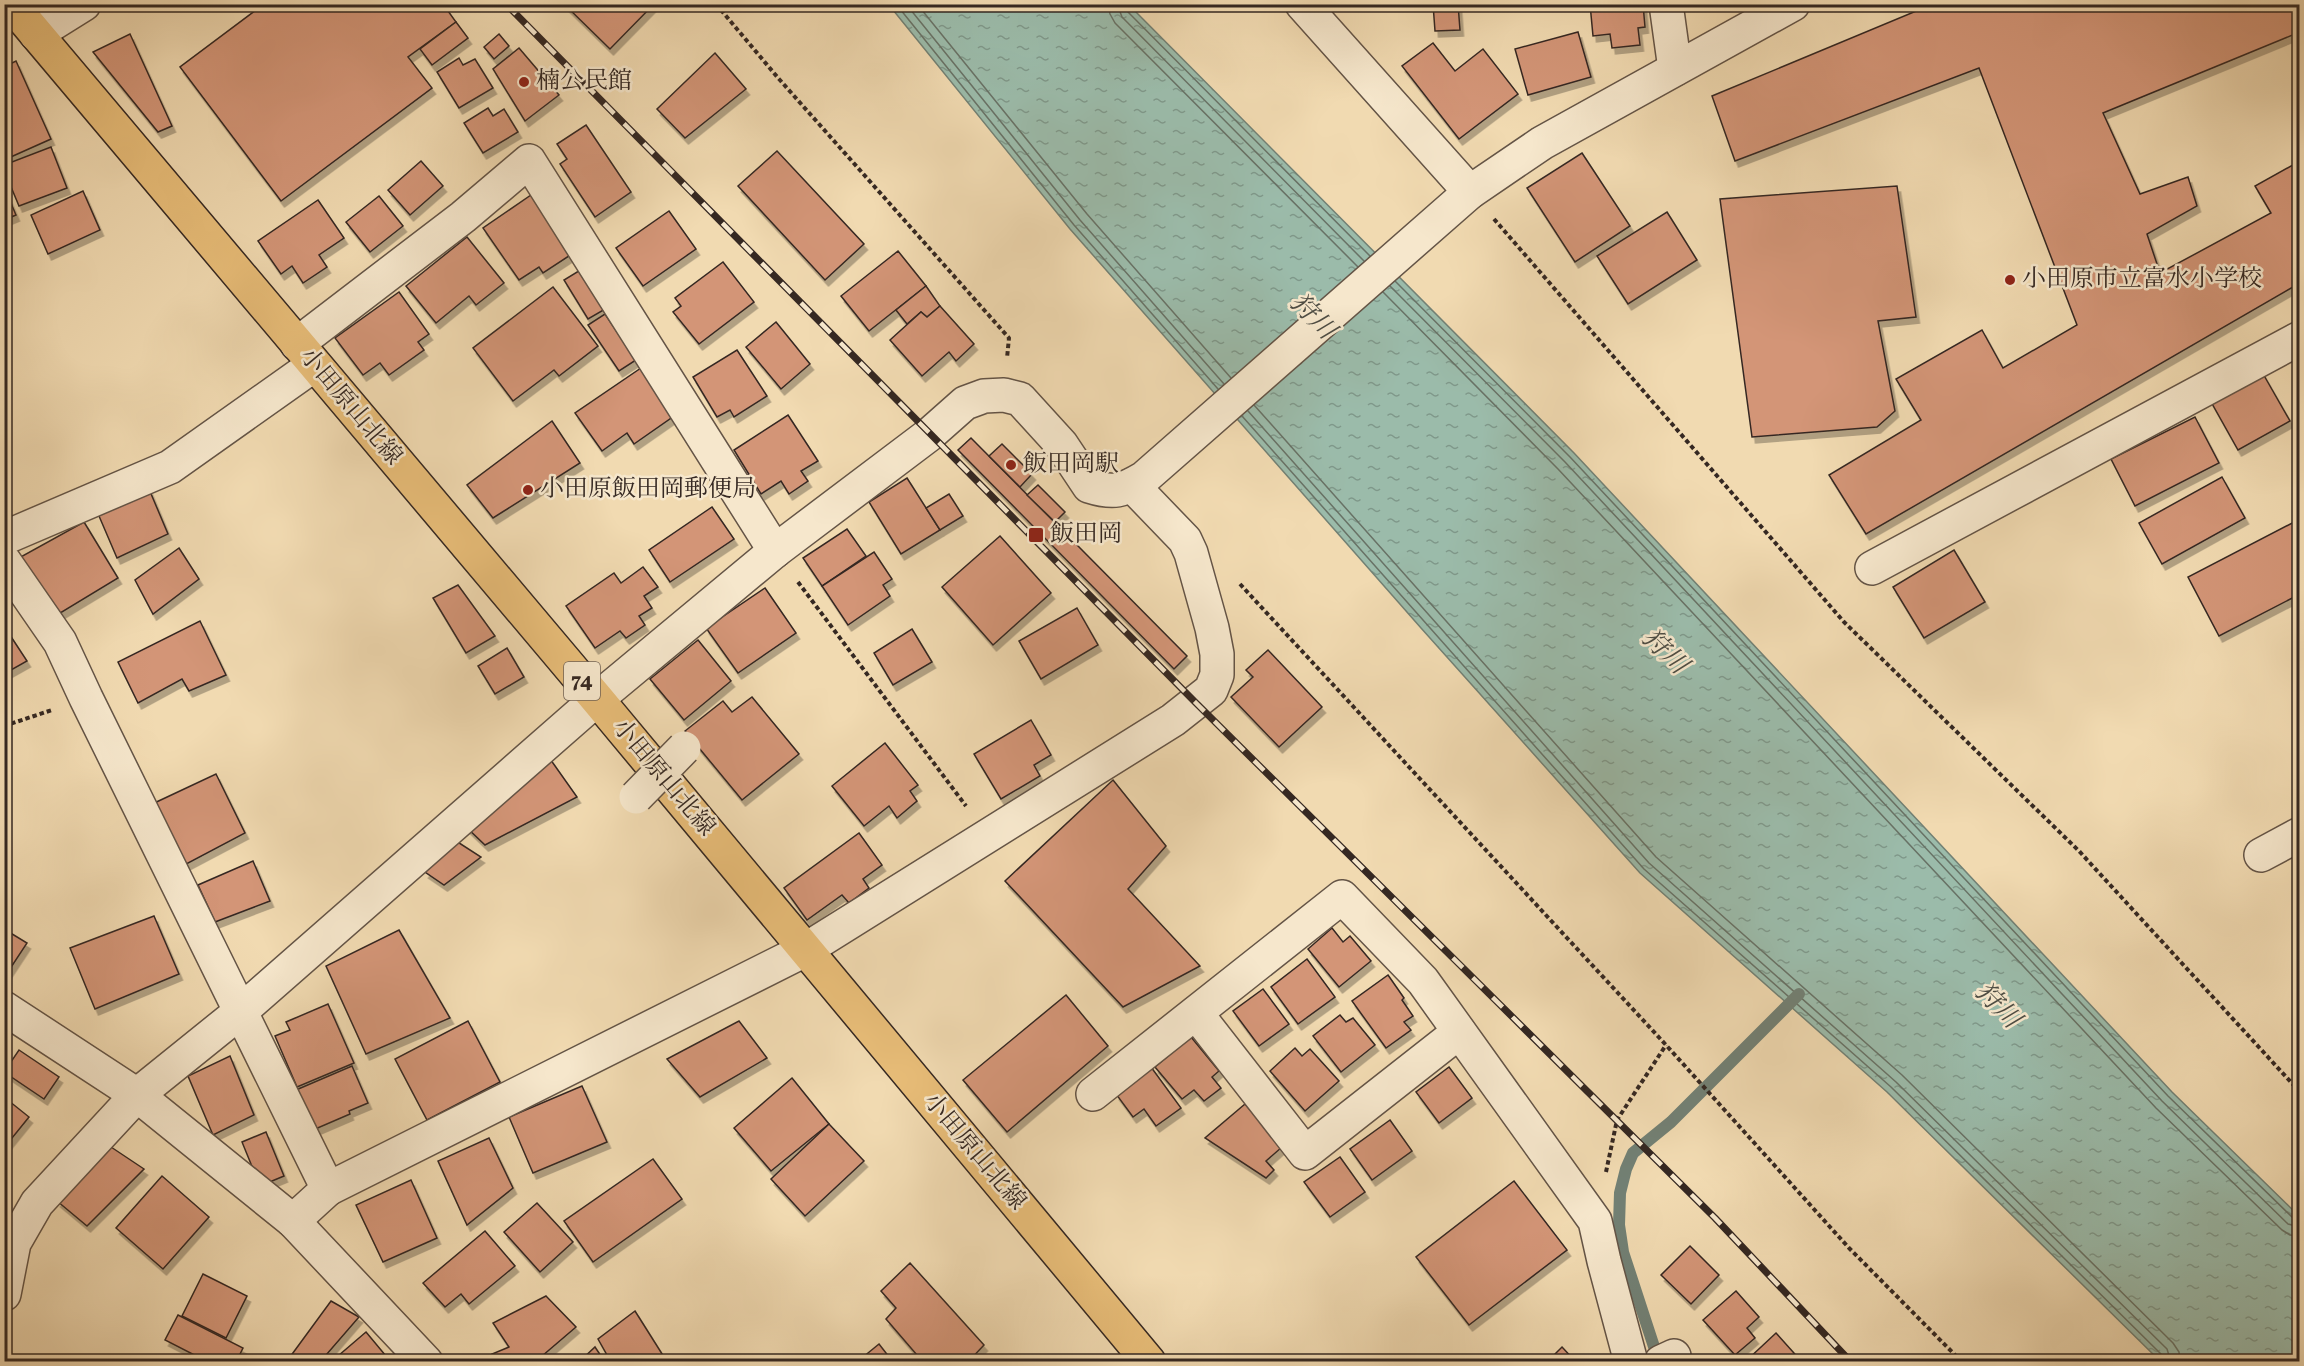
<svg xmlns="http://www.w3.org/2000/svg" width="2304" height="1366" viewBox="0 0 2304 1366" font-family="Vollkorn,'Noto Serif JP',serif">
<defs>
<pattern id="water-ripples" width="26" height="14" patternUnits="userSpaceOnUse" patternTransform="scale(1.5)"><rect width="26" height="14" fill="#9bbbaa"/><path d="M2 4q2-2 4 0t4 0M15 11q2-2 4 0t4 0" fill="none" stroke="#7f988a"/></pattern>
<filter id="shadow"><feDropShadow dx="3.5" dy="6" stdDeviation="0" flood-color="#0004"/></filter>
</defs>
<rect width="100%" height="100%" fill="#f1dab1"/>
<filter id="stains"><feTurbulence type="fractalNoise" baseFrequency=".00333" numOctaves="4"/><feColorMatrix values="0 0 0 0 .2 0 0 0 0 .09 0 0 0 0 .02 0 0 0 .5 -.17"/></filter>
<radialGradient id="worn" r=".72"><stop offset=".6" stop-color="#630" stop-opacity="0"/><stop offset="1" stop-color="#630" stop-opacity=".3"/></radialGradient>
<path fill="url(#water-ripples)" stroke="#728074" stroke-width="1.5" d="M 889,5 L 1129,5 L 1574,453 L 2172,1092 L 2299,1216 L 2299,1361 L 2160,1361 L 1887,1092 L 1640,873 L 1421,628 L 1070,229 Z"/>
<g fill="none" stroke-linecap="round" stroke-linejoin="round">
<g stroke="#687266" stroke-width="1.5">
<path d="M 896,4 L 1074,225 L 1218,389"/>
<path d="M 906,4 L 1080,220 L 1224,384"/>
<path d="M 917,4 L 1087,214 L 1231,378"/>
<path d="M 1108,4 L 1110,14 L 1115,23 L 1358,267"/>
<path d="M 1117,4 L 1122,17 L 1364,261"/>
<path d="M 1125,4 L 1127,11 L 1370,256"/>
<path d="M 1395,281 L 1570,457 L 2168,1096 L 2293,1218 L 2300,1220"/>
<path d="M 1390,286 L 1565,462 L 2162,1101 L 2288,1224 L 2300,1227"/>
<path d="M 1383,292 L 1558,469 L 2156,1108 L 2282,1230 L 2290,1235 L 2300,1236"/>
<path d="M 1254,405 L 1656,857 L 1902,1075 L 2173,1343 L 2179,1352 L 2180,1362"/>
<path d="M 1248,411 L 1649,863 L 1896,1082 L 2167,1349 L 2171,1362"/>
<path d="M 1242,416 L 1644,869 L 1891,1087 L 2162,1355 L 2164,1362"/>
</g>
<path stroke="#728074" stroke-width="12" d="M 1659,1362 L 1623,1252 L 1619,1225 L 1620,1193 L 1626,1169 L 1633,1153 L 1671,1122 L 1799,994"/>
</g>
<g fill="#d39577" stroke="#352822" stroke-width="1.5" filter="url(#shadow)">
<path d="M 264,4 L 443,4 L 456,22 L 408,57 L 432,88 L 281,201 L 180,67 Z"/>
<path d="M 564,4 L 654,4 L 610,49 Z"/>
<path d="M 1433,4 L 1458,4 L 1460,30 L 1435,31 Z"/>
<path d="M 1590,4 L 1643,4 L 1645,27 L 1638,28 L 1640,45 L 1612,48 L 1610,34 L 1593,36 Z"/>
<path d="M 1933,4 L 2300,4 L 2300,32 L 2103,113 L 2140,194 L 2188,177 L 2197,206 L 2147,234 L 2160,273 L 2271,213 L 2255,186 L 2300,161 L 2300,283 L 1866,534 L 1829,475 L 1921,420 L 1896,379 L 1982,330 L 2003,368 L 2077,325 L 1979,68 L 1735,161 L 1712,96 Z"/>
<path d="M 456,22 L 468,38 L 432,65 L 420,49 Z"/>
<path d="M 1578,32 L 1591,77 L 1528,95 L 1515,49 Z"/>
<path d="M 130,34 L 172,126 L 158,132 L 93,52 Z"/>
<path d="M 499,34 L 509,46 L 494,59 L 484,47 Z"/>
<path d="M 1433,43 L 1455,71 L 1483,49 L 1518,94 L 1459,139 L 1402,66 Z"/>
<path d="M 519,48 L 559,95 L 525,121 L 493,69 Z"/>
<path d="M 715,53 L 746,89 L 685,138 L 657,109 Z"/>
<path d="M 459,58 L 463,65 L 475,59 L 493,88 L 459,108 L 437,72 Z"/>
<path d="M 16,61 L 51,139 L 4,160 L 4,67 Z"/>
<path d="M 488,108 L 493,116 L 504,109 L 518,132 L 483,153 L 464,123 Z"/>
<path d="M 586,125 L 631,192 L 595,217 L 560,164 L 567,159 L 557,144 Z"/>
<path d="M 51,147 L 67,188 L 19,206 L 4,170 L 4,165 Z"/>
<path d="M 777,151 L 864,244 L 825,280 L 738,186 Z"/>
<path d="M 1582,153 L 1630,226 L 1575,262 L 1527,188 Z"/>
<path d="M 421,161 L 443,186 L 410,215 L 388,190 Z"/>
<path d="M 1897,186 L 1916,317 L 1878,321 L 1895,411 L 1877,427 L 1752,437 L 1720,199 Z"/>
<path d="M 4,187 L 16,215 L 4,220 Z"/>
<path d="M 83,191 L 100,230 L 48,254 L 31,215 Z"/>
<path d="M 531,195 L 572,254 L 543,273 L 539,267 L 519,280 L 483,228 Z"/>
<path d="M 379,196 L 403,226 L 370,252 L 346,222 Z"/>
<path d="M 318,200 L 344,238 L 319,255 L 327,267 L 303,283 L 292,266 L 281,274 L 258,241 Z"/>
<path d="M 669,211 L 696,249 L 643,286 L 616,248 Z"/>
<path d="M 1667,212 L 1697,260 L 1628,304 L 1597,256 Z"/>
<path d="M 467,237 L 504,283 L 476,305 L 469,296 L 436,323 L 406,286 Z"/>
<path d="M 898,251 L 926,286 L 869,331 L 841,296 Z"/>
<path d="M 723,262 L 754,302 L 699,344 L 673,312 L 681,306 L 675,298 Z"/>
<path d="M 582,269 L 607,308 L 588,319 L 564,280 Z"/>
<path d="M 926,286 L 940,306 L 927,317 L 921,312 L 907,324 L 896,310 Z"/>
<path d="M 553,287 L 598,346 L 559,376 L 554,370 L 513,401 L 473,348 Z"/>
<path d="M 399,292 L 429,334 L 418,342 L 424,350 L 389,375 L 380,363 L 363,375 L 335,338 Z"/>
<path d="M 940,306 L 974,344 L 956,361 L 949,352 L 922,376 L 890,340 L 921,312 L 927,317 Z"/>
<path d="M 605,314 L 636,360 L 619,371 L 588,325 Z"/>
<path d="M 776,322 L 810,364 L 781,389 L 746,347 Z"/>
<path d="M 737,350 L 767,396 L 734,417 L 730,410 L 717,417 L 693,377 Z"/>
<path d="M 641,368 L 674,416 L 634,444 L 627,433 L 602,451 L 575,413 Z"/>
<path d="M 2262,372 L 2290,421 L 2238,450 L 2210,400 Z"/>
<path d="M 788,415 L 818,461 L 801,471 L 808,481 L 789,494 L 781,481 L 761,494 L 734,450 Z"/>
<path d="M 2195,417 L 2219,463 L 2135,506 L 2111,459 Z"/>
<path d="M 552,421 L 580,463 L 493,518 L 467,485 Z"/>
<path d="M 971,438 L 1187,656 L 1174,669 L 958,450 Z"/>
<path d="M 1002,444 L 1032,474 L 1020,487 L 989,456 Z"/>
<path d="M 2222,477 L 2245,518 L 2162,564 L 2139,523 Z"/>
<path d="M 907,478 L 940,530 L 901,554 L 869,502 Z"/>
<path d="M 1038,485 L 1065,512 L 1055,522 L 1027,495 Z"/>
<path d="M 149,489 L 168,534 L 117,558 L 96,509 Z"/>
<path d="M 949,494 L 963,516 L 940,530 L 926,508 Z"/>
<path d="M 712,507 L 734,539 L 670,582 L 649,550 Z"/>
<path d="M 2300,519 L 2300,594 L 2219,636 L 2188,577 Z"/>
<path d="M 84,522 L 118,578 L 52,618 L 17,559 Z"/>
<path d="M 847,529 L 866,556 L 822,586 L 803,558 Z"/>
<path d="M 1000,536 L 1051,593 L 993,645 L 942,587 Z"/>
<path d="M 179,548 L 199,579 L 153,614 L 135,580 Z"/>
<path d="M 1954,550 L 1985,602 L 1924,638 L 1893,587 Z"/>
<path d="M 874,552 L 892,579 L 883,585 L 890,596 L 848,625 L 822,586 Z"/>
<path d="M 643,567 L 658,587 L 644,596 L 652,608 L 639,616 L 645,625 L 626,638 L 620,631 L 595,648 L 566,606 L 614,573 L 621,583 Z"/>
<path d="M 458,585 L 495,636 L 466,653 L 433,598 Z"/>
<path d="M 765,588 L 796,633 L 738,673 L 706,628 Z"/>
<path d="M 1077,608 L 1098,645 L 1041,679 L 1019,641 Z"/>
<path d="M 200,621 L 226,675 L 189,691 L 182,679 L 138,703 L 118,662 Z"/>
<path d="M 4,626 L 27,661 L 4,674 Z"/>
<path d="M 912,629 L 932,662 L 893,685 L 874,653 Z"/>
<path d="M 698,640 L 731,681 L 684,720 L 650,679 Z"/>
<path d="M 507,648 L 524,677 L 495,694 L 478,666 Z"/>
<path d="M 1268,650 L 1322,707 L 1279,747 L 1231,697 L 1253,677 L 1246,670 Z"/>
<path d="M 752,697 L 799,754 L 742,800 L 685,731 L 723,701 L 732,712 Z"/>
<path d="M 1031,720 L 1051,755 L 1034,765 L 1040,776 L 1001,799 L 974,754 Z"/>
<path d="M 885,743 L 918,785 L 910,791 L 917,801 L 897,818 L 889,806 L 864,826 L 832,786 Z"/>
<path d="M 548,756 L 577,797 L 485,845 L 464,825 Z"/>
<path d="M 216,774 L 245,833 L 173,871 L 148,806 Z"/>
<path d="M 1113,780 L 1166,846 L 1128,889 L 1200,966 L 1123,1007 L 1005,881 Z"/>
<path d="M 859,833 L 882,865 L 863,879 L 869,888 L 849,903 L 842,895 L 807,920 L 784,888 Z"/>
<path d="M 453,839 L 481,857 L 444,885 L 425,872 Z"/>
<path d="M 253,861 L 270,901 L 215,922 L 198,885 Z"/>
<path d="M 154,916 L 179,974 L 95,1009 L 70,948 Z"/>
<path d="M 1332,928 L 1343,942 L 1350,936 L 1371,961 L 1339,987 L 1308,949 Z"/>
<path d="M 4,929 L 27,943 L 4,978 Z"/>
<path d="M 399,930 L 450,1018 L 366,1054 L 326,966 Z"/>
<path d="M 1307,959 L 1335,997 L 1298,1024 L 1271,987 Z"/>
<path d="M 1388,975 L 1404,998 L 1402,1000 L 1413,1016 L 1404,1022 L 1411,1030 L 1386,1048 L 1352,1001 Z"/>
<path d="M 1263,989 L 1289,1024 L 1259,1046 L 1233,1011 Z"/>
<path d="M 1066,995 L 1108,1046 L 1007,1132 L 963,1080 Z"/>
<path d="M 328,1004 L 354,1063 L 297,1087 L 275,1036 L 290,1030 L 286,1022 Z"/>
<path d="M 1340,1015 L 1346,1022 L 1353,1018 L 1375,1045 L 1341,1072 L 1313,1036 Z"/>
<path d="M 468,1021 L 500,1082 L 427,1120 L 395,1059 Z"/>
<path d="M 739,1021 L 767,1058 L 700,1097 L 667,1059 Z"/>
<path d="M 1191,1037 L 1219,1071 L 1212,1077 L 1221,1088 L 1204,1101 L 1194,1090 L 1182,1099 L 1155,1067 Z"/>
<path d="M 1295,1048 L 1302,1056 L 1310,1049 L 1339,1081 L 1305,1111 L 1270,1071 Z"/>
<path d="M 19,1050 L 59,1077 L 44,1099 L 4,1072 Z"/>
<path d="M 230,1056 L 254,1115 L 213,1135 L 188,1076 Z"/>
<path d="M 352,1066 L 368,1103 L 349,1111 L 350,1114 L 313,1130 L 296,1090 Z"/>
<path d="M 1151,1067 L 1181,1108 L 1156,1126 L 1144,1109 L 1133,1117 L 1116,1094 Z"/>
<path d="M 1449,1067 L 1472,1098 L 1439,1123 L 1416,1092 Z"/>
<path d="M 792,1078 L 829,1124 L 771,1171 L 734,1128 Z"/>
<path d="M 582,1086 L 607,1142 L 533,1173 L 509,1117 Z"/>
<path d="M 4,1097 L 29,1117 L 4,1148 Z"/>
<path d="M 1245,1104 L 1282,1147 L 1266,1161 L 1274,1170 L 1266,1178 L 1205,1138 Z"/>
<path d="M 1390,1120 L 1412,1151 L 1372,1180 L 1350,1149 Z"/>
<path d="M 829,1124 L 864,1161 L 805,1216 L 771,1179 Z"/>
<path d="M 266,1132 L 284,1176 L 260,1186 L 242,1142 Z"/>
<path d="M 489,1138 L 513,1188 L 467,1225 L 438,1161 Z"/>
<path d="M 108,1145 L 144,1169 L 87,1226 L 57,1201 Z"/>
<path d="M 1340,1157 L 1365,1192 L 1330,1217 L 1304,1182 Z"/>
<path d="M 653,1159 L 682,1199 L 593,1262 L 564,1221 Z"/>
<path d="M 162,1176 L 209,1217 L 163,1269 L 116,1228 Z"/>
<path d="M 411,1180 L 437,1238 L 383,1262 L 356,1205 Z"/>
<path d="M 1514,1181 L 1567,1250 L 1469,1325 L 1416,1257 Z"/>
<path d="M 537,1203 L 573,1242 L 540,1272 L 504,1232 Z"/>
<path d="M 485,1231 L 515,1266 L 469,1304 L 461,1294 L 445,1307 L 423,1283 Z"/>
<path d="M 1690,1246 L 1719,1275 L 1691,1304 L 1661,1275 Z"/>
<path d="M 910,1263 L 984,1345 L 968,1362 L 923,1362 L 886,1319 L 896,1308 L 881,1291 Z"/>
<path d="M 203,1274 L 247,1296 L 226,1338 L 182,1316 Z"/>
<path d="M 1736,1291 L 1759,1317 L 1747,1328 L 1755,1338 L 1735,1355 L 1703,1320 Z"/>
<path d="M 546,1296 L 576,1327 L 535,1362 L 498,1362 L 492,1354 L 509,1347 L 493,1323 Z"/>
<path d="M 331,1301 L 359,1317 L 320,1362 L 295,1362 L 290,1357 Z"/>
<path d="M 635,1311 L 664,1357 L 660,1362 L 611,1362 L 598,1339 Z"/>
<path d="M 178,1315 L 243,1348 L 236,1362 L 208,1362 L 165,1340 Z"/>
<path d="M 366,1332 L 391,1362 L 331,1362 Z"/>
<path d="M 1776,1333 L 1802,1362 L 1745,1362 Z"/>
<path d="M 879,1344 L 893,1362 L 857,1362 Z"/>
<path d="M 595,1347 L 605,1362 L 579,1362 Z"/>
<path d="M 1562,1347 L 1576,1362 L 1547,1362 Z"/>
</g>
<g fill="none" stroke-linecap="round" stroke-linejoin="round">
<g stroke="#645446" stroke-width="36">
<g id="minor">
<path d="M 1302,4 L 1470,192"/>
<path d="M 1666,4 L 1675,69"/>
<path d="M 36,34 L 84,4"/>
<path d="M 297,344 L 463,217 L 529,161 L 775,551"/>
<path d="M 4,538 L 170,467 L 314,365"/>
<path d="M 4,561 L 60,642 L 86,698 L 328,1189 L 293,1221"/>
<path d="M 1872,568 L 2300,338"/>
<path d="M 2261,855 L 2300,834"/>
<path d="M 4,1008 L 137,1095 L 293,1221 L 426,1362"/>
<path d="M 1196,1013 L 1305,1153 L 1459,1032"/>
<path d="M 1093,1094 L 1342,897 L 1423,981 L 1595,1221 L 1604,1261 L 1631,1362"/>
<path d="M 328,1189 L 805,950 L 1173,720 L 1211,690 L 1217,675 L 1217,654 L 1212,628 L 1191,553 L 1185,540 L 1132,485"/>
<path d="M 4,1294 L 14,1243 L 37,1203 L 137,1095 L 240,1012 L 597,699 L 775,551 L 930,434 L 965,403 L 984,396 L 1004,395 L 1020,399 L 1061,444 L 1089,486 C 1114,494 1122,491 1144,478 L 1470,192 L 1542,143 L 1793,4"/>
<path d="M 1661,1362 L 1674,1356"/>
</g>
</g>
<g stroke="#352822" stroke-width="36">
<path id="major" d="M 11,4 L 597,699 L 1149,1362"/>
</g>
<g stroke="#352822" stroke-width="4" stroke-dasharray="4.5 3" stroke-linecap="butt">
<path d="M 716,4 L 779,79 L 1009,338 L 1007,358"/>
<path d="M 1494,219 L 1844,622 L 2079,851 L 2300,1092"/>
<path d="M 798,582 L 966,806"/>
<path d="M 1240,584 L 1666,1045 L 1849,1248 L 1962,1362"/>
<path d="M 4,726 L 52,710"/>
<path d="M 1606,1172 L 1617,1120 L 1666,1045"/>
</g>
<use href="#minor" stroke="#f6e7cc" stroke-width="33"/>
<use href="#major" stroke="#e8bd78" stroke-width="33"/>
<g stroke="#352822" stroke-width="7">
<path id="rail" d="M 506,4 L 1195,702 L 1715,1218 L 1851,1362"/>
</g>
<use href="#rail" stroke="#f6e7cc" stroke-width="4.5" stroke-dasharray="14" stroke-linecap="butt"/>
<g stroke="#645446" stroke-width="36" stroke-linecap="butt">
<path id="minor-bridge" d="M 636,797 L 684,748"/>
</g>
<use href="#minor-bridge" stroke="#f6e7cc" stroke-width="33"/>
</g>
<g fill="#8f2418" stroke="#f6e7cc" stroke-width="2">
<circle cx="524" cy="82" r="6"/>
<circle cx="2010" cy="280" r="6"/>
<circle cx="1011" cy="465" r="6"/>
<circle cx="528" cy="490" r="6"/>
<rect x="1028" y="527" width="16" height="16" rx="3"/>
</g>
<g text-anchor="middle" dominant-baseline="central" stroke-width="5" stroke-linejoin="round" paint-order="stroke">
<rect fill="#f6e7cc" stroke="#6f6155" stroke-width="1.5" x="564" y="662" width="36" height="38" rx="4.5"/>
<g font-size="22" font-weight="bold" fill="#352822">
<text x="582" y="681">74</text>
</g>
<g font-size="24" fill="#352822" stroke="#f6e7cc" text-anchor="start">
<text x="536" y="82">楠公民館</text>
<text x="2022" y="280">小田原市立富水小学校</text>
<text x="1023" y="465">飯田岡駅</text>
<text x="540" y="490">小田原飯田岡郵便局</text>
<text x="1050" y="535">飯田岡</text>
</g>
<g font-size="24" fill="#352822" stroke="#f6e7cc">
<text transform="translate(350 407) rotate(50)">小田原山北線</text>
<text transform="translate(663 778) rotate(50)">小田原山北線</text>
<text transform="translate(974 1152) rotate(50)">小田原山北線</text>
</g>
<g font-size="26" font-style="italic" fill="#4e4d44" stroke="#f6e7cc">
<text transform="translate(1312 317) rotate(45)">狩川</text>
<text transform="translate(1664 652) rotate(44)">狩川</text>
<text transform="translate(1997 1006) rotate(45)">狩川</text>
</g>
</g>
<rect width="2304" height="1366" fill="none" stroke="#f1dab1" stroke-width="24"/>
<rect x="6" y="6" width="2292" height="1354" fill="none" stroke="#352822" stroke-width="3"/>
<rect x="12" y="12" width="2280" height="1342" fill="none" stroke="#352822" stroke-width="1.5"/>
<rect width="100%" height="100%" filter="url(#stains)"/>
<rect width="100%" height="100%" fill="url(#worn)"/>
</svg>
